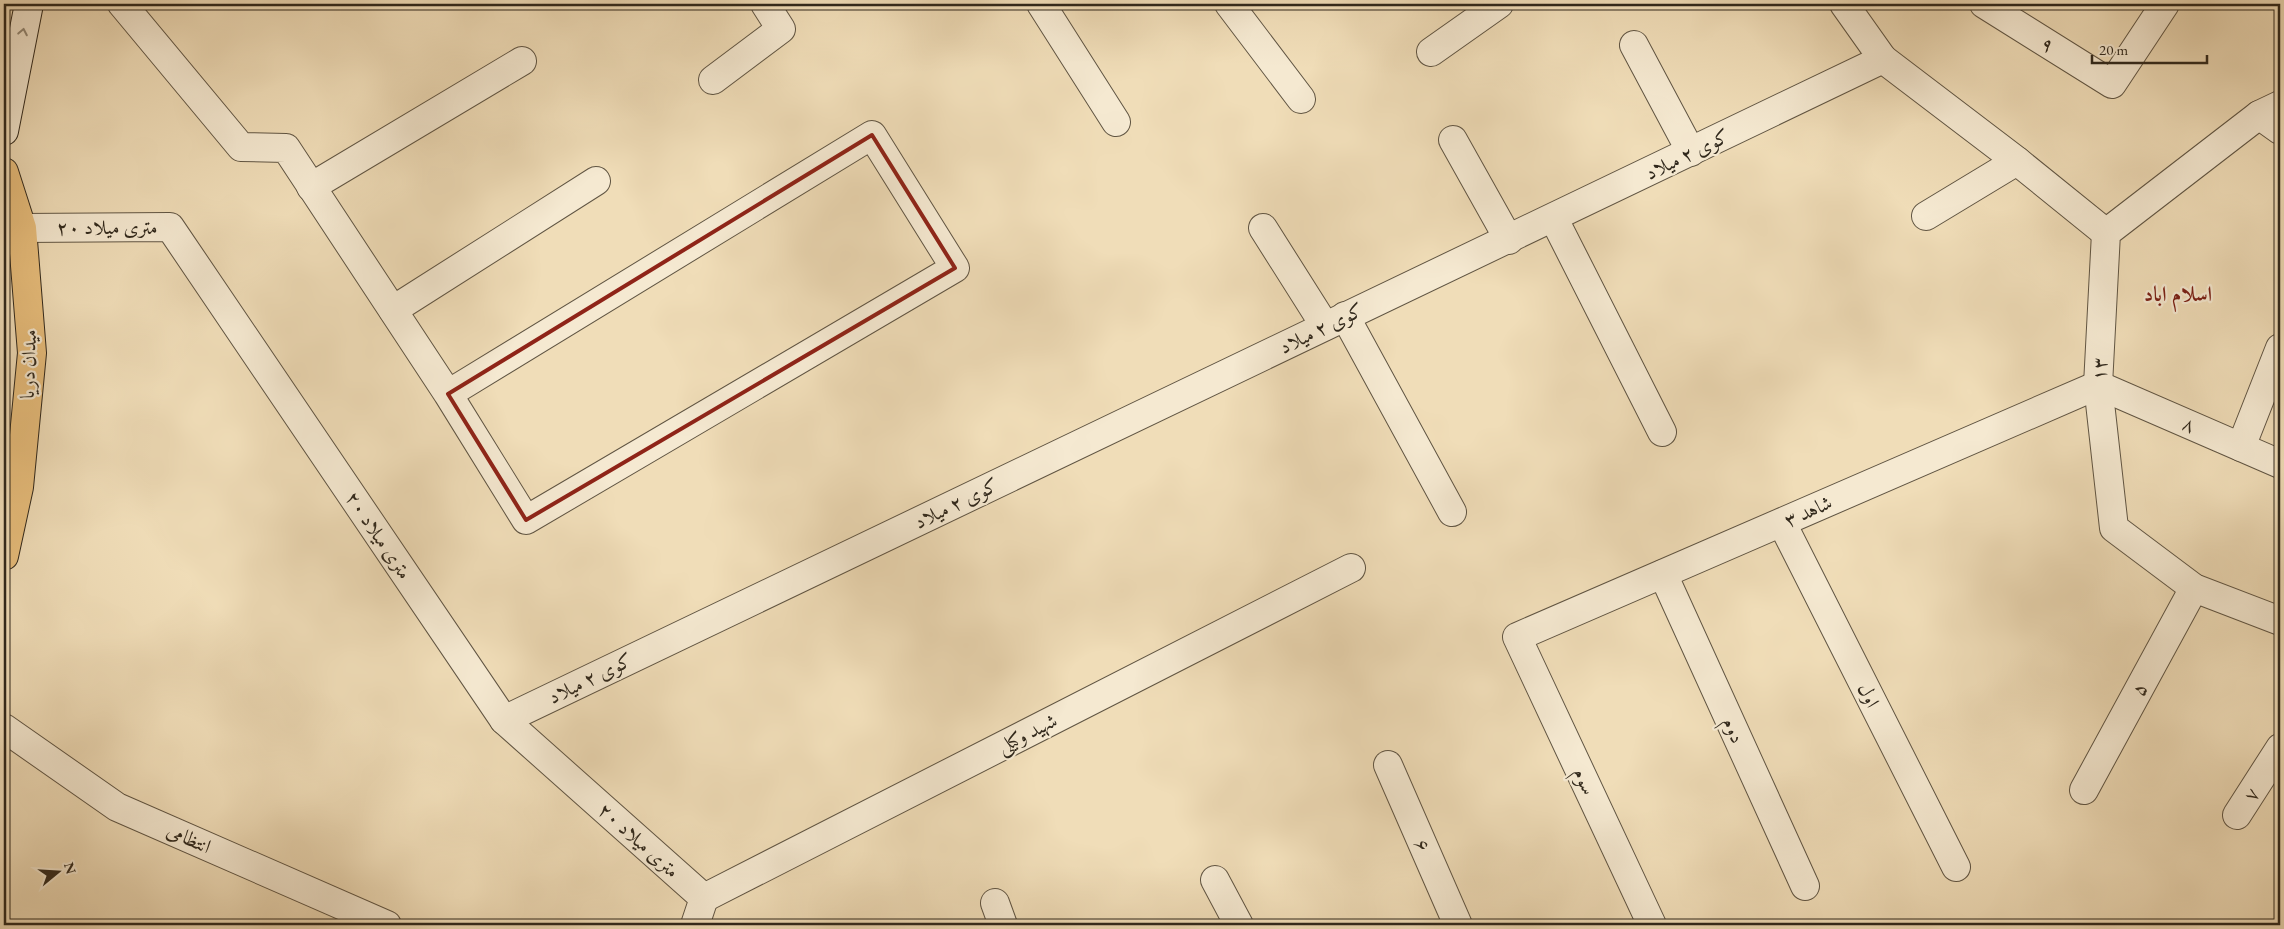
<svg xmlns="http://www.w3.org/2000/svg" width="2284" height="929" viewBox="0 0 2284 929" font-family="'EB Garamond',Amiri,serif">
<rect width="100%" height="100%" fill="#f0ddb8"/>
<filter id="stains"><feTurbulence type="fractalNoise" baseFrequency=".004" numOctaves="4"/><feColorMatrix values="0 0 0 0 .2 0 0 0 0 .09 0 0 0 0 .02 0 0 0 .5 -.17"/></filter>
<radialGradient id="worn" r=".72"><stop offset=".6" stop-color="#630" stop-opacity="0"/><stop offset="1" stop-color="#630" stop-opacity=".3"/></radialGradient>
<g fill="none" stroke-linecap="round" stroke-linejoin="round">
<g stroke="#605543" stroke-width="30">
<g id="minor">
<path d="M 122,4 L 241,147 L 286,148 L 448,394 L 526,520 L 955,268 L 872,135 L 448,394"/>
<path d="M 1041,4 L 1116,122"/>
<path d="M 1229,4 L 1301,99"/>
<path d="M 1844,4 L 1883,59"/>
<path d="M 1984,4 L 2112,84 L 2165,4"/>
<path d="M 1634,45 L 1691,152"/>
<path d="M 1431,52 L 1499,4"/>
<path d="M 713,80 L 781,29 L 765,4"/>
<path d="M 2280,105 L 2259,115 L 2106,233 L 2098,385 L 2114,528 L 2194,588 L 2280,621"/>
<path d="M 2259,115 L 2280,130"/>
<path d="M 1453,140 L 1509,240"/>
<path d="M 311,187 L 522,61"/>
<path d="M 1926,216 L 2017,161"/>
<path d="M 1554,219 L 1662,432"/>
<path d="M 22,228 L 170,227 L 504,720 L 704,898 L 695,925"/>
<path d="M 1263,228 L 1325,326"/>
<path d="M 393,310 L 596,181"/>
<path d="M 1345,316 L 1452,512"/>
<path d="M 2241,447 L 2280,348"/>
<path d="M 1782,523 L 1956,867"/>
<path d="M 1663,574 L 1805,886"/>
<path d="M 504,720 C 964,499 1425,282 1883,59 L 2017,161 L 2106,233"/>
<path d="M 4,728 L 117,807 L 387,925"/>
<path d="M 1388,765 L 1458,925"/>
<path d="M 2084,790 L 2194,588"/>
<path d="M 2237,815 L 2280,748"/>
<path d="M 1215,880 L 1239,925"/>
<path d="M 704,898 L 1351,568"/>
<path d="M 995,903 L 1003,925"/>
<path d="M 1652,925 L 1517,637 L 2098,385 L 2280,464"/>
</g>
</g>
<g stroke="#30281c" stroke-width="30">
<path id="secondary" d="M 4,131 L 29,4"/>
</g>
<g stroke="#30281c" stroke-width="30">
<path id="primary" d="M 4,172 L 22,228 L 32,353 L 19,487 L 4,556"/>
</g>
<use href="#minor" stroke="#f5e9d1" stroke-width="28"/>
<use href="#secondary" stroke="#f5e9d1" stroke-width="28"/>
<use href="#primary" stroke="#e8be7c" stroke-width="28"/>
</g>
<defs><path id="oneway-chevron" d="M-2-3.5L2.5 0L-2 3.5" fill="none" stroke-width="1.6" stroke-linecap="round" stroke-linejoin="round" transform="scale(1.25)"/></defs>
<use stroke="#928876" href="#oneway-chevron" transform="translate(23 32) rotate(-79)"/>
<path fill="none" stroke="#8f2418" stroke-width="4" stroke-linejoin="round" d="M 872,135 L 955,268 L 526,520 L 448,394 Z"/>
<g text-anchor="middle" dominant-baseline="central" stroke-width="4.5" stroke-linejoin="round" paint-order="stroke">
<g font-size="20" fill="#30281c" stroke="#f5e9d1">
<text transform="translate(2048 44) rotate(32)">۹</text>
<text transform="translate(1687 154) rotate(-26)">کوی ۲ میلاد</text>
<text x="107" y="227">۲۰ متری میلاد</text>
<text transform="translate(1321 328) rotate(-26)">کوی ۲ میلاد</text>
<text transform="translate(28 364) rotate(-88)">میدان دریا</text>
<text transform="translate(2099 369) rotate(-88)">۱۳</text>
<text transform="translate(2189 424) rotate(23)">۸</text>
<text transform="translate(956 503) rotate(-26)">کوی ۲ میلاد</text>
<text transform="translate(1808 511) rotate(-24)">شاهد ۳</text>
<text transform="translate(379 535) rotate(56)">۲۰ متری میلاد</text>
<text transform="translate(590 678) rotate(-26)">کوی ۲ میلاد</text>
<text transform="translate(2139 689) rotate(-61)">۵</text>
<text transform="translate(1869 695) rotate(63)">اول</text>
<text transform="translate(1734 730) rotate(66)">دوم</text>
<text transform="translate(1027 733) rotate(-27)">شهید وکیلی</text>
<text transform="translate(1585 781) rotate(65)">سوم</text>
<text transform="translate(2251 794) rotate(-58)">۷</text>
<text transform="translate(189 838) rotate(24)">انتظامی</text>
<text transform="translate(639 840) rotate(42)">۲۰ متری میلاد</text>
<text transform="translate(1423 845) rotate(67)">۶</text>
</g>
<g font-size="21" font-weight="bold" fill="#7a1f14" stroke="#f5e9d1">
<text x="2178" y="293">اسلام اباد</text>
</g>
</g>
<rect width="2284" height="929" fill="none" stroke="#f0ddb8" stroke-width="20"/>
<rect x="5" y="5" width="2274" height="919" fill="none" stroke="#30281c" stroke-width="2.5"/>
<rect x="10" y="10" width="2264" height="909" fill="none" stroke="#30281c"/>
<g transform="translate(58 872) rotate(72)" stroke="#f5e9d1" stroke-width="4" paint-order="stroke">
<path d="M0-4L9 19L0 12L-9 19Z" fill="#30281c"/>
<text y="-8" font-size="14" font-weight="bold" text-anchor="middle" fill="#30281c">N</text>
</g>
<path d="M2092 55v8h115v-8" fill="none" stroke="#30281c" stroke-width="2.5"/>
<text x="2099" y="55" font-size="15" fill="#30281c" stroke="#f5e9d1" stroke-width="4" paint-order="stroke">20 m</text>
<rect width="100%" height="100%" filter="url(#stains)"/>
<rect width="100%" height="100%" fill="url(#worn)"/>
</svg>
